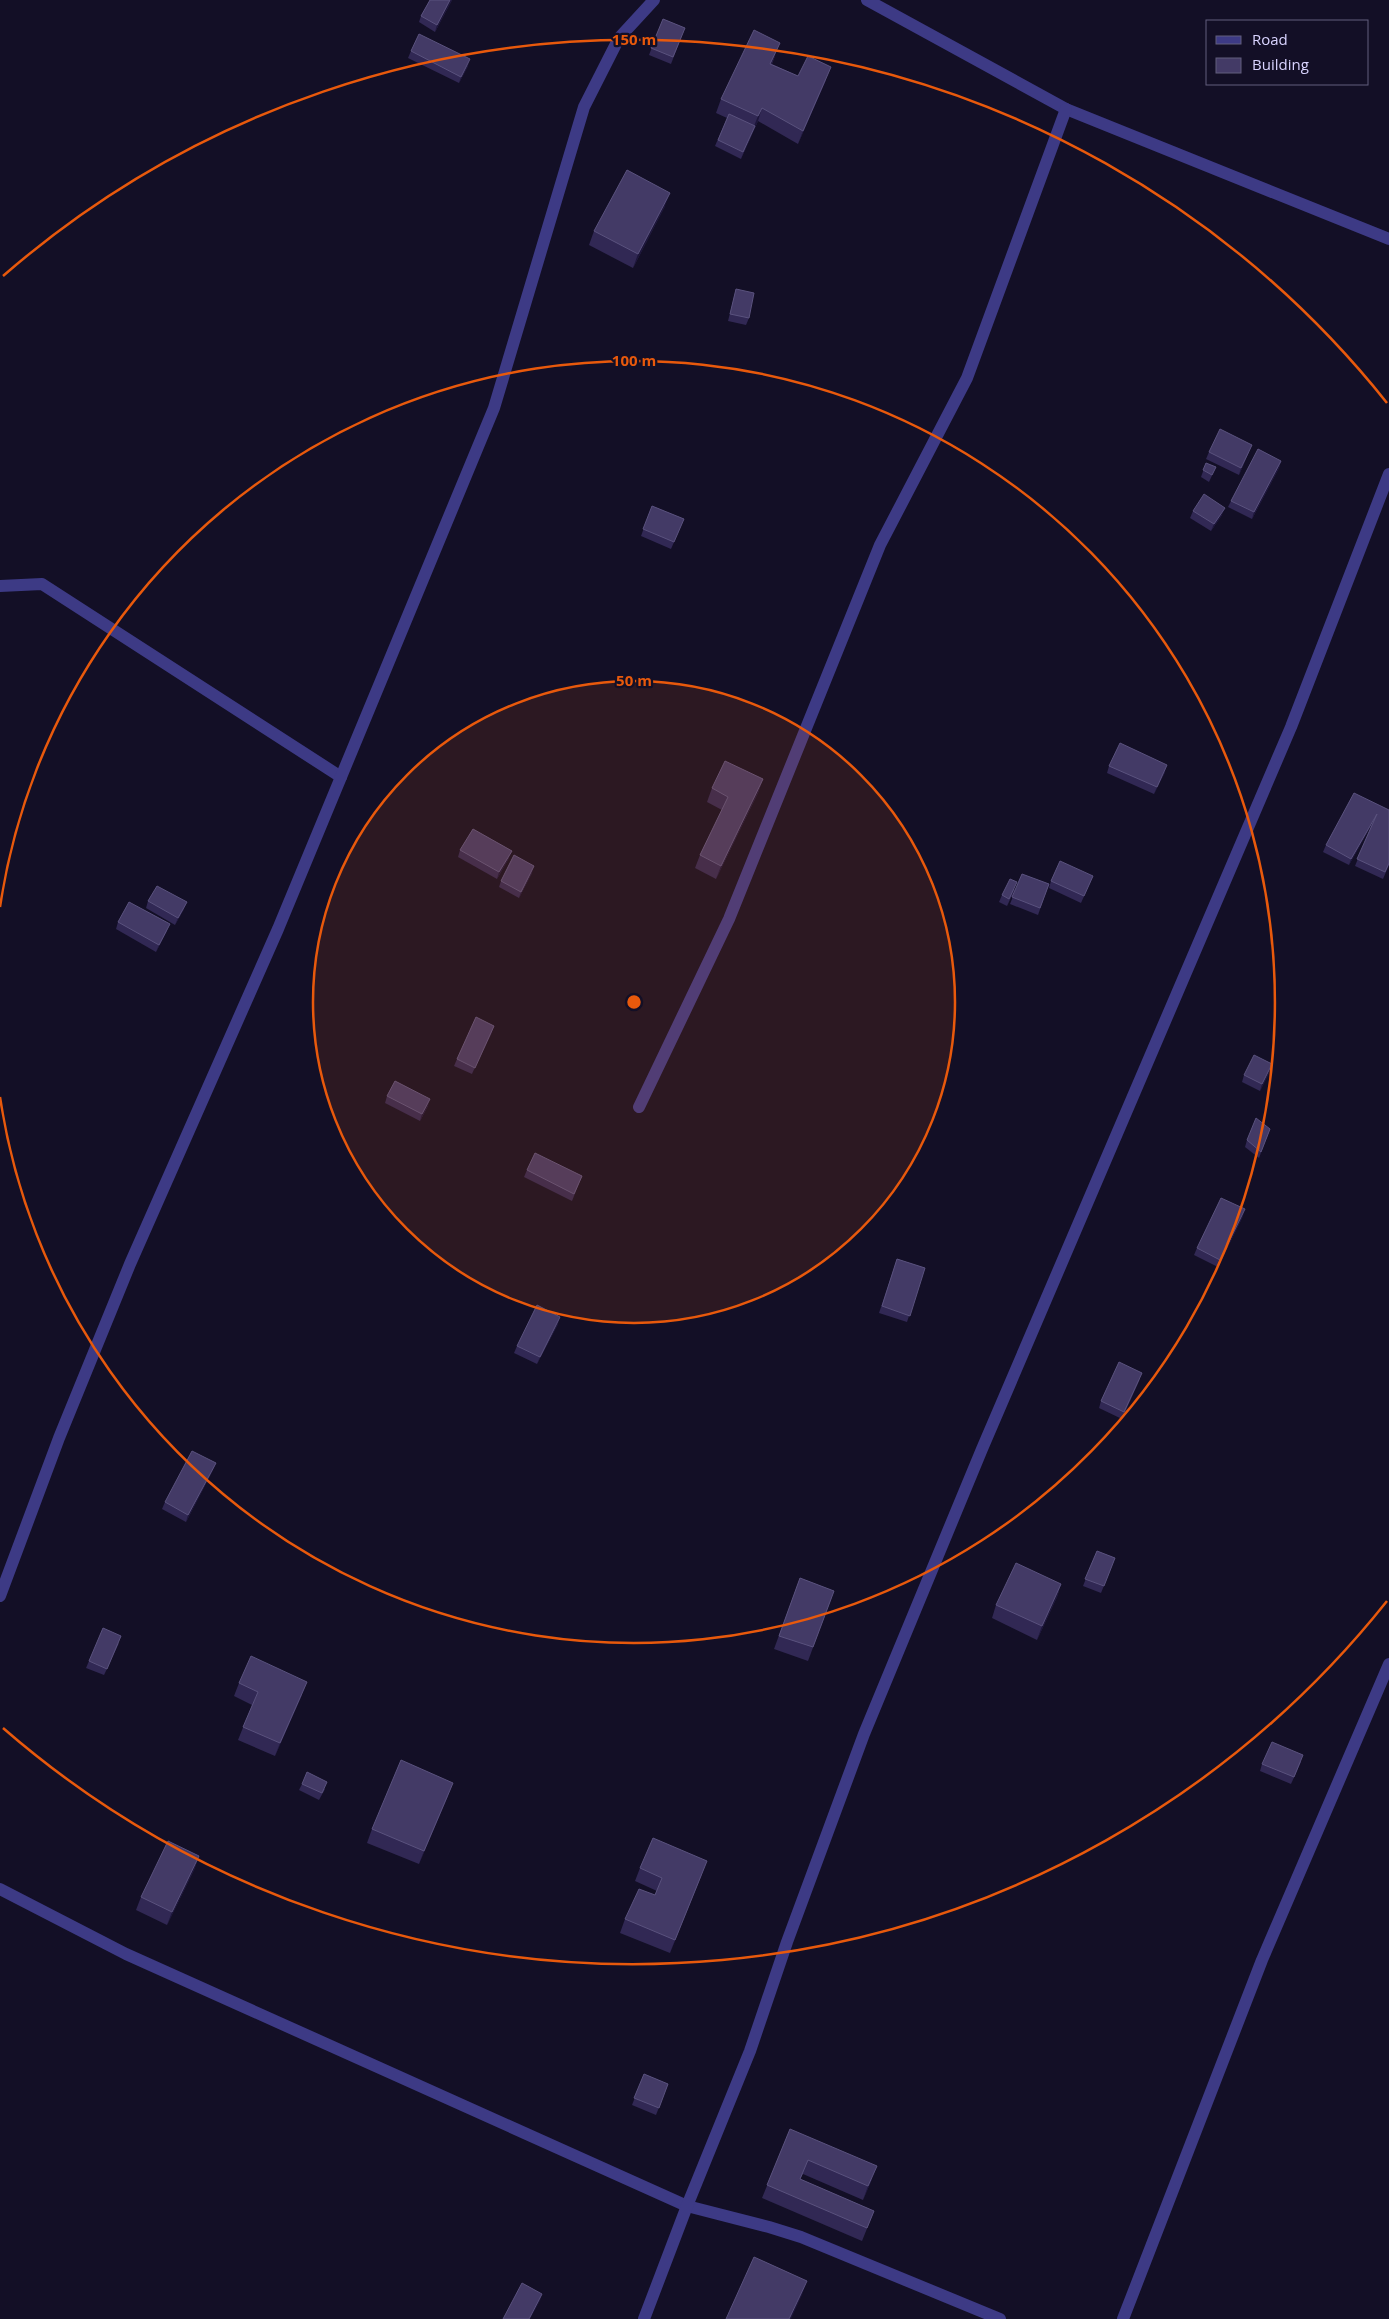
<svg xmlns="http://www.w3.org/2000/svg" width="1389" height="2319" viewBox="0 0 1389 2319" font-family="'Open Sans',sans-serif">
<rect width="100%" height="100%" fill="#130f26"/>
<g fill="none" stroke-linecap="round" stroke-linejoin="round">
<g stroke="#3d3a85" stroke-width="12">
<path d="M 867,0 L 1066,109 L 1389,239"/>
<path d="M 0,586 L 42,584 L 341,777"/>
<path d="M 639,1107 L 729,919 L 880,545 L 967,378 L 1066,109"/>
<path d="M 0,1596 L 59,1438 L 130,1264 L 278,929 L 494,408 L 584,107 L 619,38 L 654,0"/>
<path d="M 0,1889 L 126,1954 L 687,2206 L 769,2227 L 801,2237 L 1000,2319"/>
<path d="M 644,2319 L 687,2206 L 750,2051 L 787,1942 L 864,1734 L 982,1449 L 1291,727 L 1389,474"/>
<path d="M 1123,2319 L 1262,1960 L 1389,1664"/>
</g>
</g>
<g fill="#312854">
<path d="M 430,0 L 452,0 L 435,32 L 419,22 L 421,16 Z"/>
<path d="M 663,19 L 685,28 L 671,64 L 649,55 Z"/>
<path d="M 411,51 L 468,66 L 459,83 L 408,58 Z"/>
<path d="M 775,56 L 772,64 L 798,76 L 826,80 L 798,144 L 758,121 L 741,159 L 715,146 L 727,118 L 716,113 L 721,99 Z"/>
<path d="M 665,206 L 633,268 L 589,245 L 594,231 Z"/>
<path d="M 736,289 L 749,318 L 746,325 L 728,321 Z"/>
<path d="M 1209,452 L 1249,452 L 1239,475 L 1206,459 Z"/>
<path d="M 1281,461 L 1279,468 L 1252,519 L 1228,507 L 1231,501 Z"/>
<path d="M 1206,463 L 1216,467 L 1209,482 L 1201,477 Z"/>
<path d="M 652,506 L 684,519 L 671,549 L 641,536 Z"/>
<path d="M 1193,511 L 1222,515 L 1211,531 L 1190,518 Z"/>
<path d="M 1109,766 L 1165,772 L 1154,794 L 1107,773 Z"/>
<path d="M 763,779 L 758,793 L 716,879 L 695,868 L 700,855 L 722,810 L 707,802 L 712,788 Z"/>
<path d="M 1389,810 L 1389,865 L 1383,879 L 1355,866 L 1372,824 L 1349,865 L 1323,852 L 1326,845 Z"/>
<path d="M 460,850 L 509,858 L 497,879 L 458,857 Z"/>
<path d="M 532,873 L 519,898 L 499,887 L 501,881 Z"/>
<path d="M 1022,874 L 1049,884 L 1038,915 L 1010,904 Z"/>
<path d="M 1093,876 L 1081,903 L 1049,888 L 1051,881 Z"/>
<path d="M 1015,889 L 1007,906 L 999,902 L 1002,895 Z"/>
<path d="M 148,901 L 184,909 L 175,925 L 146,908 Z"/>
<path d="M 118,922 L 167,931 L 156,952 L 116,929 Z"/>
<path d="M 494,1026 L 472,1074 L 454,1066 L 457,1059 Z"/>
<path d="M 1270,1071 L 1260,1091 L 1242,1082 L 1244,1075 Z"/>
<path d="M 387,1096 L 428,1106 L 420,1121 L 385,1103 Z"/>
<path d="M 1270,1129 L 1259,1158 L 1245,1147 L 1247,1140 Z"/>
<path d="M 527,1170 L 582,1176 L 572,1201 L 524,1177 Z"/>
<path d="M 1243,1216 L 1218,1267 L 1194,1255 L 1197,1248 Z"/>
<path d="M 897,1259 L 925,1268 L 907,1322 L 879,1313 Z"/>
<path d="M 558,1324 L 537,1364 L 514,1353 L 517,1346 Z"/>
<path d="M 1140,1379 L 1122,1419 L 1099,1408 L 1101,1401 Z"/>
<path d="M 216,1463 L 213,1470 L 186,1522 L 162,1509 L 165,1502 Z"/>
<path d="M 1097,1551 L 1115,1558 L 1101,1593 L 1083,1586 Z"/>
<path d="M 800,1578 L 834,1591 L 808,1661 L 774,1649 Z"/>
<path d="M 1061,1584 L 1057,1597 L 1037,1640 L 992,1618 L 996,1605 Z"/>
<path d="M 119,1643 L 104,1675 L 86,1668 L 89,1661 Z"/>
<path d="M 239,1683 L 302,1695 L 275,1756 L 238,1740 L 252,1705 L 234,1696 Z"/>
<path d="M 1301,1762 L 1291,1784 L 1260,1771 L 1262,1764 Z"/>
<path d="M 302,1784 L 325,1789 L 319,1800 L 299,1790 Z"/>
<path d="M 448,1796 L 419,1864 L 367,1843 L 372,1829 Z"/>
<path d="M 199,1856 L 194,1870 L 167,1925 L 136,1910 L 141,1897 Z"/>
<path d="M 640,1868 L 702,1874 L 670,1953 L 620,1933 L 625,1919 L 655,1895 L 657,1891 L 635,1881 Z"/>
<path d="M 644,2074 L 668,2084 L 656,2115 L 632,2105 Z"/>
<path d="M 790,2129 L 872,2179 L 863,2200 L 803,2174 L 800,2179 L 874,2211 L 862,2241 L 762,2198 Z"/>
</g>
<g fill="#1d163a">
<path d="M 450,0 L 452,0 L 435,32 L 437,25 Z"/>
<path d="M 780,43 L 775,56 L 765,77 L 770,64 Z"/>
<path d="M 470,59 L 468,66 L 459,83 L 461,77 Z"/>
<path d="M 831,67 L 826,80 L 798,144 L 803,131 Z"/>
<path d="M 762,108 L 758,121 L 741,159 L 758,116 Z"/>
<path d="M 670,193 L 665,206 L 633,268 L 638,254 Z"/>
<path d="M 1252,445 L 1249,452 L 1239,475 L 1241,468 Z"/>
<path d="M 1281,461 L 1279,468 L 1252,519 L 1254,512 Z"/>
<path d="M 1225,508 L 1222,515 L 1211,531 L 1214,524 Z"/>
<path d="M 1167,765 L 1165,772 L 1154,794 L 1157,787 Z"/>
<path d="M 763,779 L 758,793 L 716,879 L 721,866 Z"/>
<path d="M 1377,814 L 1374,821 L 1349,865 L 1351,859 Z"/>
<path d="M 512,851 L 509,858 L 497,879 L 499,872 Z"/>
<path d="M 534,866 L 532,873 L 519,898 L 521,892 Z"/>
<path d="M 187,902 L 184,909 L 175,925 L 178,918 Z"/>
<path d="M 170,924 L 167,931 L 156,952 L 159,945 Z"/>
<path d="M 494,1026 L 492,1033 L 472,1074 L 475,1068 Z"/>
<path d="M 1272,1064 L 1270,1071 L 1260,1091 L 1262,1084 Z"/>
<path d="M 430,1099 L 428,1106 L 420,1121 L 422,1114 Z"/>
<path d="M 1245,1209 L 1243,1216 L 1218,1267 L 1220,1260 Z"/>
<path d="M 560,1317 L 558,1324 L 537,1364 L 540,1357 Z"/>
<path d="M 216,1463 L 213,1470 L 186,1522 L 188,1515 Z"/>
<path d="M 1061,1584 L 1057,1597 L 1037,1640 L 1042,1626 Z"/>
<path d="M 307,1682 L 302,1695 L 275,1756 L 280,1743 Z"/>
<path d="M 453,1783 L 448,1796 L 419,1864 L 424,1851 Z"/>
<path d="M 199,1856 L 194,1870 L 167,1925 L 172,1912 Z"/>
<path d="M 707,1861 L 702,1874 L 670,1953 L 675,1940 Z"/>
<path d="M 877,2166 L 872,2179 L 863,2200 L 868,2186 Z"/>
<path d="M 807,2281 L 802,2295 L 791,2319 L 789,2319 Z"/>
<path d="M 542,2294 L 540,2301 L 530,2319 L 529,2319 Z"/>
</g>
<g fill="#433a66" stroke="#5a527e">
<path d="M 430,0 L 450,0 L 437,25 L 421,16 Z"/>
<path d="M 663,19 L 685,28 L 673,57 L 651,48 Z"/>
<path d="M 754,30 L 780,43 L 770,64 L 798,76 L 808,56 L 831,67 L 803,131 L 762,108 L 758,116 L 721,99 Z"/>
<path d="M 419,34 L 470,59 L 461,77 L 411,51 Z"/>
<path d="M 729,114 L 755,126 L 743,152 L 718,140 Z"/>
<path d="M 627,170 L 670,193 L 638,254 L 594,231 Z"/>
<path d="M 736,289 L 754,293 L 749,318 L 730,314 Z"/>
<path d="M 1220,429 L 1252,445 L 1241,468 L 1209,452 Z"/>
<path d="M 1258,449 L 1281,461 L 1254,512 L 1231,501 Z"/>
<path d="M 1206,463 L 1216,467 L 1212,475 L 1203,470 Z"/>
<path d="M 1204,494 L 1225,508 L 1214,524 L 1193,511 Z"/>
<path d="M 652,506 L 684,519 L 674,542 L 643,529 Z"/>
<path d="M 1120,743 L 1167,765 L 1157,787 L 1109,766 Z"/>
<path d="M 725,761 L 763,779 L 721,866 L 700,855 L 728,797 L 712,788 Z"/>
<path d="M 1354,793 L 1389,810 L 1389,863 L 1385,872 L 1357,859 L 1377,814 L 1351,859 L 1326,845 Z"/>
<path d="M 473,829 L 512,851 L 499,872 L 460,850 Z"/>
<path d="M 514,855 L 534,866 L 521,892 L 501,881 Z"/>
<path d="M 1060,861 L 1093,876 L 1084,896 L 1051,881 Z"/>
<path d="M 1022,874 L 1049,884 L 1040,908 L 1012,897 Z"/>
<path d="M 1010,879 L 1017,882 L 1009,899 L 1002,895 Z"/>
<path d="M 157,886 L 187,902 L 178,918 L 148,901 Z"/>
<path d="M 129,902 L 170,924 L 159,945 L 118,922 Z"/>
<path d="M 476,1017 L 494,1026 L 475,1068 L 457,1059 Z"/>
<path d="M 1254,1055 L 1272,1064 L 1262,1084 L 1244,1075 Z"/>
<path d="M 395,1081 L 430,1099 L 422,1114 L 387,1096 Z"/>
<path d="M 1256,1118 L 1270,1129 L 1261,1152 L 1247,1140 Z"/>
<path d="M 535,1153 L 582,1176 L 574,1194 L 527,1170 Z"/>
<path d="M 1221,1198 L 1245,1209 L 1220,1260 L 1197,1248 Z"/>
<path d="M 897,1259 L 925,1268 L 910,1316 L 882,1306 Z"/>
<path d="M 537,1305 L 560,1317 L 540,1357 L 517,1346 Z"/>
<path d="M 1119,1362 L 1142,1373 L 1124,1412 L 1101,1401 Z"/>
<path d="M 192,1451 L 216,1463 L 188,1515 L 165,1502 Z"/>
<path d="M 1097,1551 L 1115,1558 L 1104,1586 L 1085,1579 Z"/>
<path d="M 1016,1563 L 1061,1584 L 1042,1626 L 996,1605 Z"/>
<path d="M 800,1578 L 834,1591 L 813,1647 L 779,1636 Z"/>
<path d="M 103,1628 L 121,1636 L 107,1669 L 89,1661 Z"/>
<path d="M 251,1656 L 307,1682 L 280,1743 L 243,1727 L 258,1692 L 239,1683 Z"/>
<path d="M 1272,1742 L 1303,1755 L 1294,1777 L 1262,1764 Z"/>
<path d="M 401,1760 L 453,1783 L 424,1851 L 372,1829 Z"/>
<path d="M 307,1772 L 327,1782 L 322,1793 L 302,1784 Z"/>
<path d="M 653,1838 L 707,1861 L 675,1940 L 625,1919 L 639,1889 L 655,1895 L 662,1878 L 640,1868 Z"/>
<path d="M 168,1841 L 199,1856 L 172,1912 L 141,1897 Z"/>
<path d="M 644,2074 L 668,2084 L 659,2108 L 634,2098 Z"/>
<path d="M 790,2129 L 877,2166 L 868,2186 L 808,2160 L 800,2179 L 874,2211 L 867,2228 L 767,2185 Z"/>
<path d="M 754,2257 L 807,2281 L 789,2319 L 726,2319 Z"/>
<path d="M 522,2283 L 542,2294 L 529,2319 L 503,2319 Z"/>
</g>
<circle cx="634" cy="1002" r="321" fill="#e8590c" fill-opacity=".12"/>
<g fill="none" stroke="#e8590c" stroke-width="2.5">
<circle cx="634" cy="1002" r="321"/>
<path d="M0 907A641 641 0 1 1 0 1097"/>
<path d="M1387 1601A962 962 0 0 1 3 1728M3 276A962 962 0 0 1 1387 403"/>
</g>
<circle cx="634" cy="1002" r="8" fill="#e8590c" stroke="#130f26" stroke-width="2.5"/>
<g font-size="15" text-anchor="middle" font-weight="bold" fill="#e8590c" stroke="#130f26" stroke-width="4.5" stroke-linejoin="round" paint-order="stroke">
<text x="634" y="45">150 m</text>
<text x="634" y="366">100 m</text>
<text x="634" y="686">50 m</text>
</g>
<rect x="1206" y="20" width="162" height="65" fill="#130f26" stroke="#625e7d"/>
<rect x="1216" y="36" width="25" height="8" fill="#3d3a85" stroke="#625e7d"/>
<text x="1252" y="45" font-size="15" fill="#d9d4ff">Road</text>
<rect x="1216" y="58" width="25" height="15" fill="#433a66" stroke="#625e7d"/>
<text x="1252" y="70" font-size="15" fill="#d9d4ff">Building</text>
</svg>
